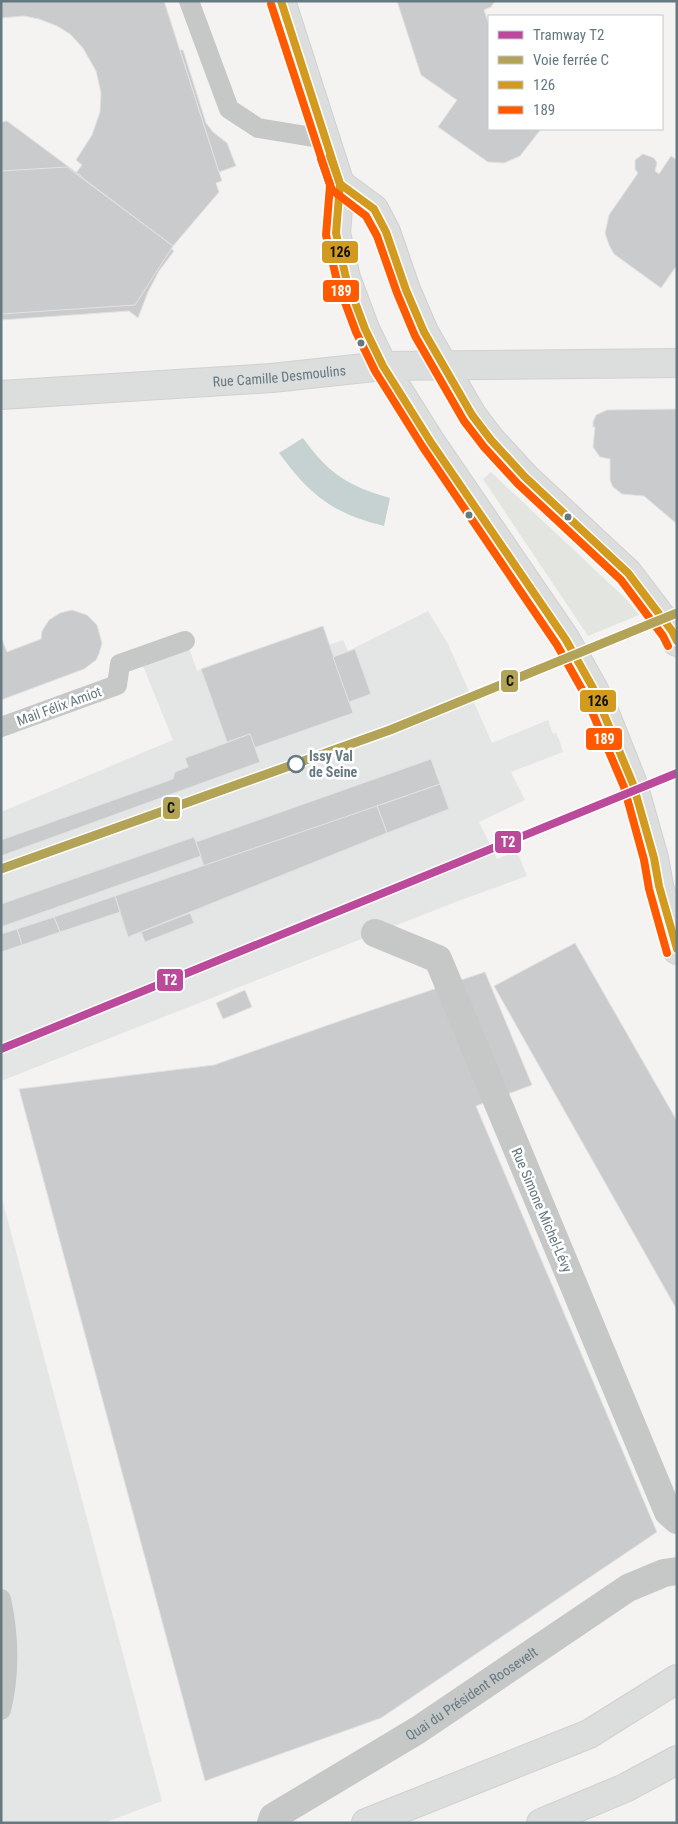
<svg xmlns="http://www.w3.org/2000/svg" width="678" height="1824" viewBox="0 0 678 1824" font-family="'Roboto Condensed',sans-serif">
<rect width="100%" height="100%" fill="#f4f3f2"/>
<g fill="#e4e5e5">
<path d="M 428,611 L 448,644 L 492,743 L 548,720 L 553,734 L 556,733 L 560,742 L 563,752 L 511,772 L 525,800 L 479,822 L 497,859 L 517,851 L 527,876 L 453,903 L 1,1081 L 1,812 L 173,740 L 143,666 L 189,648 L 197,671 L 323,626 L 329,645 L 343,640 L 348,651 Z"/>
<path d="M 1,1195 L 162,1801 L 104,1823 L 1,1823 Z"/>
</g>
<path fill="#e3e5e0" d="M 491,472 L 627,600 L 639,615 L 588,636 L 483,479 Z"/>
<path fill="#c6d1d2" d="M 303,438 C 329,474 348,486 390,498 L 384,526 C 332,513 310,495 279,453 Z"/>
<g fill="#cacbcc" stroke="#e3e2e2">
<path d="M 1,1 L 164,1 L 222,181 L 216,183 L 219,192 L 173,246 L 76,173 L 82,165 L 76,160 L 92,135 L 100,112 L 101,93 L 96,71 L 83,48 L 70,34 L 57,26 L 39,19 L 24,16 L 1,18 Z"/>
<path d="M 397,1 L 495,1 L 491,7 L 484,10 L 489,25 L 489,129 L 541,129 L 520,156 L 504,163 L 488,162 L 438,127 L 457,100 L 421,75 Z"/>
<path d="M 180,50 L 183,50 L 206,123 L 213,132 L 227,143 L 236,166 L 219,172 Z"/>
<path d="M 7,121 L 81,176 L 78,181 L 174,251 L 159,271 L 148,292 L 138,318 L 129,311 L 1,320 L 1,122 Z"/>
<path d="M 643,154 L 654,158 L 657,163 L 655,171 L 659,174 L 671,156 L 677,160 L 677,265 L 661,288 L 614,254 L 609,245 L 605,233 L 609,215 L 638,173 L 635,169 L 635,160 Z"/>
<path d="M 67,167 L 173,246 L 135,305 L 1,314 L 1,171 Z"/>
<path d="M 677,409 L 677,524 L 644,496 L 622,494 L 613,487 L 610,480 L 610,459 L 600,457 L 593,447 L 595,427 L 593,427 L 593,422 L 596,415 L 607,410 Z"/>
<path d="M 72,610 L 87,615 L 97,625 L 102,643 L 99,654 L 96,660 L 84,669 L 1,700 L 1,637 L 7,652 L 41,639 L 42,631 L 49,620 L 60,613 Z"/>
<path d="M 323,626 L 353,713 L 254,748 L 250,734 L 227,742 L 201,669 Z"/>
<path d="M 355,649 L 371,694 L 349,702 L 333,657 Z"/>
<path d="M 250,734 L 260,762 L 1,856 L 1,840 L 173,779 L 175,772 L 188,767 L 185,758 Z"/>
<path d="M 431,759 L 440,784 L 377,806 L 387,833 L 128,937 L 115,896 L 204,867 L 196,842 Z"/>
<path d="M 440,784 L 449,809 L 387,833 L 377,806 Z"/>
<path d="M 377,806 L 387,833 L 128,937 L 115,896 Z"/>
<path d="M 194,837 L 201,856 L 1,927 L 1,904 Z"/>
<path d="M 115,896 L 120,912 L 60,932 L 54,917 Z"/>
<path d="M 190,913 L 194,923 L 145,942 L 141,932 Z"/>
<path d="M 54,917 L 60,932 L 22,945 L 17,929 Z"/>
<path d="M 17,929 L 22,945 L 1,952 L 1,934 Z"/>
<path d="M 575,943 L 677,1121 L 677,1310 L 494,986 Z"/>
<path d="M 485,972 L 532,1085 L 476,1106 L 657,1532 L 381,1718 L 205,1781 L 19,1089 L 214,1065 L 354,1016 Z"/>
<path d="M 245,990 L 252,1007 L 223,1019 L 216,1003 Z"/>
</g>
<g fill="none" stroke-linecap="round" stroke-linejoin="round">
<g stroke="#d0d1d2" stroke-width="30">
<g id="secondary">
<path id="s2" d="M 1,395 L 272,378 L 383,366 L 677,363"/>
</g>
</g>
<g stroke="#d0d0d0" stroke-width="30">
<g id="primary">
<path d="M 281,1 L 340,184 L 336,233 L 346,278 L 365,329 L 383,366 L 430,441 L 566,640 L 593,688 L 606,716 L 633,784 L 654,858 L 659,886 L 677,950"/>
<path d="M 340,184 L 374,209 L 386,232 L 406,290 L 424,332 L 472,415 L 491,440 L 525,477 L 628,573 L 672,631 L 677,642"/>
<path d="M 366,1823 L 589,1734 L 677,1679"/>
<path d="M 541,1823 L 625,1788 L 677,1760"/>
</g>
</g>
<g stroke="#c6c8c8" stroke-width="20">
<path d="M 189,1 L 229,109 L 258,128 L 325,139"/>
<path d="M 1,727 L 117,685 L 120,664 L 185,641"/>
<path d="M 1,1599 C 9,1636 10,1673 1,1710"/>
</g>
<g stroke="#c6c8c8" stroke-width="28">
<path d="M 375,933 L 438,959 L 668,1512 L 677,1520"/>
<path id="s1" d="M 271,1823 L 273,1817 L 418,1730 L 628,1588 L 664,1573 L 677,1571"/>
</g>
<use href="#secondary" stroke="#dcdddd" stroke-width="28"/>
<use href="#primary" stroke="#dcdddd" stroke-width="28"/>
<g stroke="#fff" stroke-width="11">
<g id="bus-1">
<path d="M 281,1 L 340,184 L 336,233 L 346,278 L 365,329 L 383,366 L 430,441 L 566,640 L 593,688 L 633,784 L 654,858 L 659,886 L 677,949"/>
<path d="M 330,156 L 340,184 L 374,209 L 386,232 L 406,290 L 424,332 L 472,415 L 491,440 L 525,477 L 628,573 L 672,631 L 677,641"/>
</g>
</g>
<g stroke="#fff" stroke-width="11">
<g id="bus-2">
<path d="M 271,4 L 330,185 L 326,235 L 337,281 L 356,332 L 375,371 L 422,446 L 557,645 L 584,693 L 624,787 L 644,860 L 649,889 L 667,953"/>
<path d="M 321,159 L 332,190 L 366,216 L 377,236 L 397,293 L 415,336 L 464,421 L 484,447 L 518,484 L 621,580 L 663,636 L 668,646"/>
</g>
</g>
<use href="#bus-1" stroke="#d29b20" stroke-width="8"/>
<use href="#bus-2" stroke="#ff5a00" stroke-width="8"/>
<g stroke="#fff" stroke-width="12">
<path id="rail-1" d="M 1,869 L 390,730 L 677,613"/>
</g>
<use href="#rail-1" stroke="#b2a356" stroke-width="9"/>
<g stroke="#fff" stroke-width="11">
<path id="tram-1" d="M 1,1049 L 677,773"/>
</g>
<use href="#tram-1" stroke="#bb4a9b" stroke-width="8"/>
</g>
<g fill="#657981" stroke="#fff" stroke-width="2">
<circle cx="361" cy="343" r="4.5"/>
<circle cx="469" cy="515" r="4.5"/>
<circle cx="568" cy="517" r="4.5"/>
</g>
<circle fill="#fff" stroke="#657981" stroke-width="2.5" cx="296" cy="764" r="8"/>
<g text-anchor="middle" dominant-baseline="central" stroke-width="5" stroke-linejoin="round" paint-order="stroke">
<g font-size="14" fill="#657981" stroke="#fff">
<text stroke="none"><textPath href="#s2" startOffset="279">Rue Camille Desmoulins</textPath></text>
<text transform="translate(59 706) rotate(-20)">Mail Félix Amiot</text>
<text transform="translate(542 1210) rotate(67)">Rue Simone Michel-Lévy</text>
<text stroke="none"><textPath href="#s1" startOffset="240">Quai du Président Roosevelt</textPath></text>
</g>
<g font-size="14" font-weight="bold" fill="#657981" stroke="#fff" text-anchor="start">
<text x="309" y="756">Issy Val<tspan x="309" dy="16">de Seine</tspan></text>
</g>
</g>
<g stroke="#fff" stroke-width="2">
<rect x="321" y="240" width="38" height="24" rx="5" fill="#d29b20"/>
<rect x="322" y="279" width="38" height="24" rx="5" fill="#ff5a00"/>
<rect x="500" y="669" width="19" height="24" rx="5" fill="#b2a356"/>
<rect x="579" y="689" width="38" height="24" rx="5" fill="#d29b20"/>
<rect x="585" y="727" width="38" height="24" rx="5" fill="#ff5a00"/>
<rect x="162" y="796" width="19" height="24" rx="5" fill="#b2a356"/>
<rect x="494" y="830" width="28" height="24" rx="5" fill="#bb4a9b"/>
<rect x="156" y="968" width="28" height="24" rx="5" fill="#bb4a9b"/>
</g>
<g font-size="14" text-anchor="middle" font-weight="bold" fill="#fff">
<text x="341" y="296">189</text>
<text x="604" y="744">189</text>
<text x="508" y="847">T2</text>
<text x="170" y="985">T2</text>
</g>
<g font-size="14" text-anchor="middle" font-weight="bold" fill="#111">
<text x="340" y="257">126</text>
<text x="510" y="686">C</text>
<text x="598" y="706">126</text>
<text x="171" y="813">C</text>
</g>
<rect width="678" height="1824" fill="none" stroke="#657981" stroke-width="5"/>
<rect x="488" y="15" width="175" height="115" fill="#ffffff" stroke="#c1c9cd"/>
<rect x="498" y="31" width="25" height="8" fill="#bb4a9b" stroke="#c1c9cd"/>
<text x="533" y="40" font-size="15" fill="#657981">Tramway T2</text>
<rect x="498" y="56" width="25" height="8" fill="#b2a356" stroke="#c1c9cd"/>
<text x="533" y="65" font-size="15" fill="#657981">Voie ferrée C</text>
<rect x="498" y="81" width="25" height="8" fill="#d29b20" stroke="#c1c9cd"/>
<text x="533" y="90" font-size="15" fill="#657981">126</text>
<rect x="498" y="106" width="25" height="8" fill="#ff5a00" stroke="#c1c9cd"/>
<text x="533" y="115" font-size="15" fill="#657981">189</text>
</svg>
